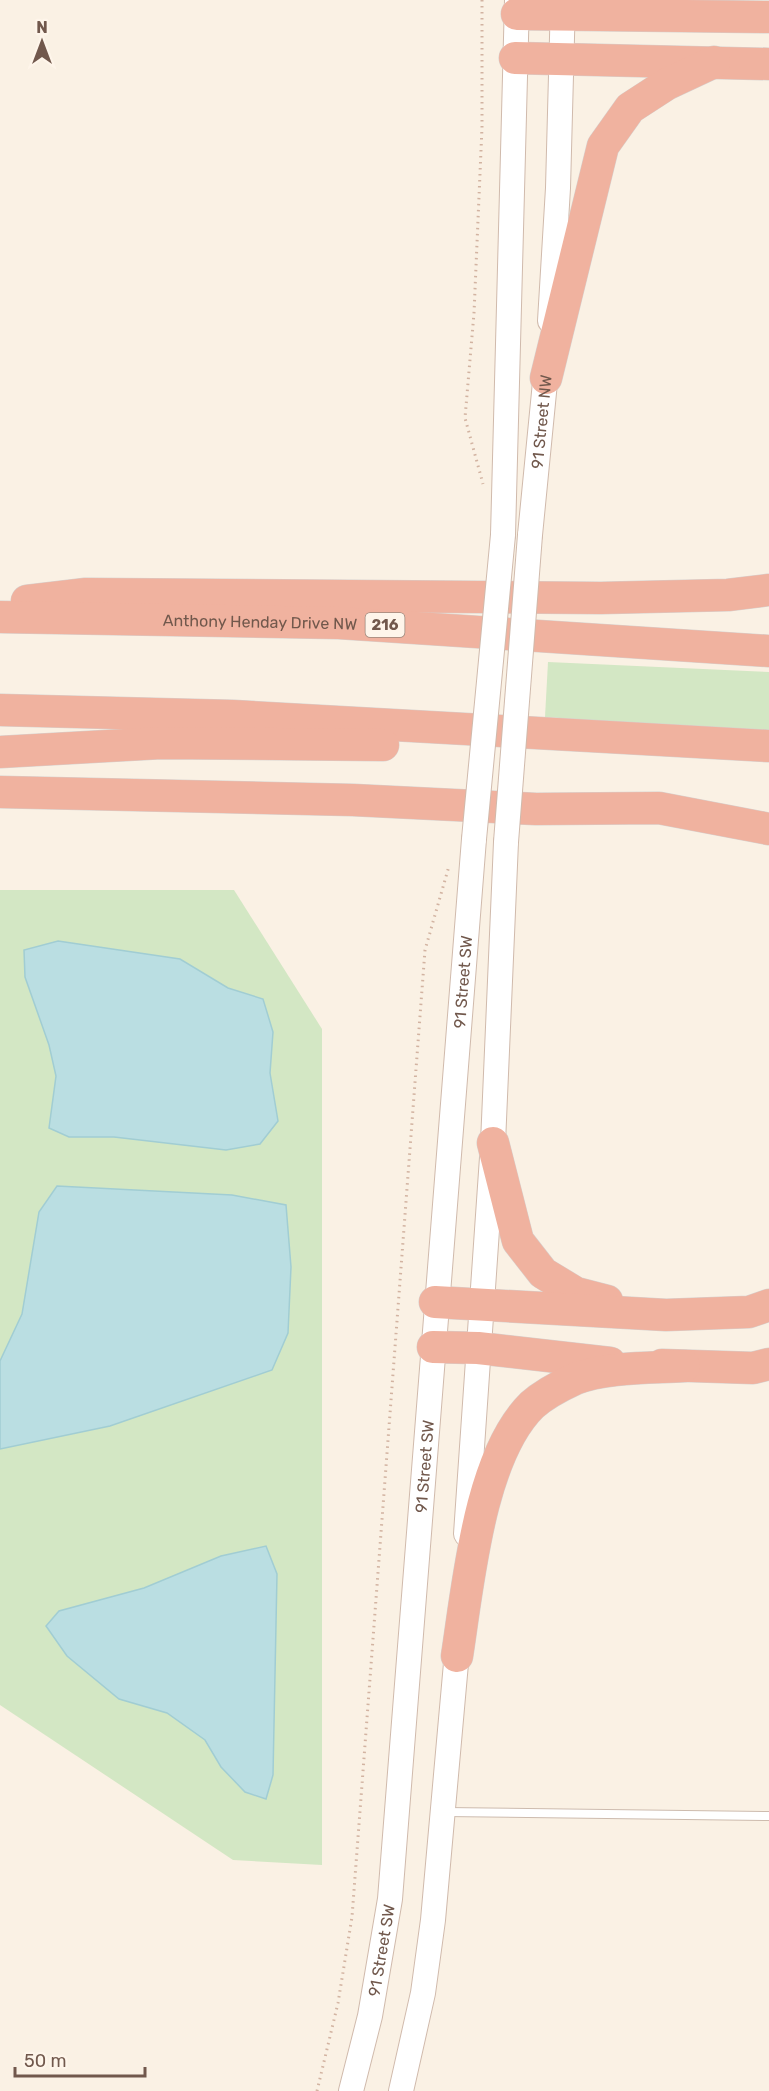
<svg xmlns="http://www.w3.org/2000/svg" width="769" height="2091" viewBox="0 0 769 2091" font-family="Rubik,sans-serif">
<rect width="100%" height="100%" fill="#faf1e4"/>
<g fill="#d3e7c4">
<path d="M 548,662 L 769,672 L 769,733 L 545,717 Z"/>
<path d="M 0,890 L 234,890 L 322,1029 L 322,1865 L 233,1860 L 0,1705 Z"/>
</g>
<g fill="#badee2" stroke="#a1cdd3" stroke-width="1.5">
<path d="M 58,941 L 180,959 L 228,988 L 263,999 L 273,1032 L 270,1073 L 278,1121 L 260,1144 L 226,1150 L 114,1137 L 69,1137 L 49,1128 L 56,1076 L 49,1045 L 25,977 L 24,950 Z"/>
<path d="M 57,1186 L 232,1195 L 286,1205 L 291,1267 L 288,1333 L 272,1370 L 110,1426 L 0,1449 L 0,1361 L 22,1314 L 39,1212 Z"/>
<path d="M 266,1546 L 277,1574 L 273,1775 L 266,1799 L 245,1792 L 221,1767 L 205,1740 L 167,1713 L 119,1699 L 67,1656 L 46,1626 L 59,1611 L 144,1588 L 221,1556 Z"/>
</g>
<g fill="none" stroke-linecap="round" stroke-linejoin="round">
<g stroke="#cdbbae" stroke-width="10">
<path id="service" d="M 445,1812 L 769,1816"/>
</g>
<g stroke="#d0baac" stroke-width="26">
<g id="secondary">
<path d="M 550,321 L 558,188 L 563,0"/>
<path d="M 503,535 L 517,0"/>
<path id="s1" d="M 530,535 L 547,362"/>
<path d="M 466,1534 L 493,1143 L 506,842"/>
<path id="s2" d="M 351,2091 L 370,2016 L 390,1899 L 474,839"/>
<path d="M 401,2091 L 423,1993 L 433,1920 L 458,1641"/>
</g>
</g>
<g stroke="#d7d0cd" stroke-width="33">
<g id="motorway">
<path d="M 517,14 L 769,17"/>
<path d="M 515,58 L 769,64"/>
<path d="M 546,378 L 603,146 L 630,108 L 667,84 L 714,62"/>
<path d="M 27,601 L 86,594 L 601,598 L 728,595 L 769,590"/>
<path id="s3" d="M 0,617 L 339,623 L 769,651"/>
<path d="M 0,710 L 233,716 L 769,746"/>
<path d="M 0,752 L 161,743 L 383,745"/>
<path d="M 0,792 L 353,800 L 536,809 L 659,808 L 769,829"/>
<path d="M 493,1143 L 518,1241 L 543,1273 L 576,1293 L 607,1301"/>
<path d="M 435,1302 L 666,1315 L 749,1312 L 769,1305"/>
<path d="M 433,1347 L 478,1348 L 610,1363"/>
<path d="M 662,1365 L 753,1368 L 769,1364"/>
<path d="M 457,1656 C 468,1586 479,1457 532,1405 C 542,1396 562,1385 575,1379 C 605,1367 652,1368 684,1366"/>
</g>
</g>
<g stroke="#d2b3a1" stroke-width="3" stroke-dasharray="1.5 4.5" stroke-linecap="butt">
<path d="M 482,0 L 482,127 L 474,313 L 465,418 L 483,484"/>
<path d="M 317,2091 L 338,2003 L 352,1917 L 425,950 L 449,866"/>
</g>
<use href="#service" stroke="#fff" stroke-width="8"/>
<use href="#secondary" stroke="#fff" stroke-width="24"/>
<use href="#motorway" stroke="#f0b29f" stroke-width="32"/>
<g stroke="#d0baac" stroke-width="26" stroke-linecap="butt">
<g id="secondary-bridge">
<path d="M 474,839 L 503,535"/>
<path d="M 506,842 L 530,535"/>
</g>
</g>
<use href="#secondary-bridge" stroke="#fff" stroke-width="24"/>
</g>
<g text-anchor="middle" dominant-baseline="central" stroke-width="4.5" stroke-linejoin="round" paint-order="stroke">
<rect fill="#fef5ea" stroke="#9b877b" stroke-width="1.5" x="365.5" y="613" width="39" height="24" rx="4.5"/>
<g font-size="15" font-weight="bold" fill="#71584c">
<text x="385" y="625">216</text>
</g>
<g font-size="16" fill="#71584c" stroke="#fef5ea">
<text stroke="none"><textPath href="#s1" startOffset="114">91 Street NW</textPath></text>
<text stroke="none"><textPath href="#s3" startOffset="260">Anthony Henday Drive NW</textPath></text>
<text stroke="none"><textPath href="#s2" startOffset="1116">91 Street SW</textPath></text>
<text stroke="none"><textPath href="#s2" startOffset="630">91 Street SW</textPath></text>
<text stroke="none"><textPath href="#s2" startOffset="144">91 Street SW</textPath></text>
</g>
</g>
<g transform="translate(42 42)" stroke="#fef5ea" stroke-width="4.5" paint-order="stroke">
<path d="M0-4.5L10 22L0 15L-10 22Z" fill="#71584c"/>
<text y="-9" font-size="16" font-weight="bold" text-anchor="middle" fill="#71584c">N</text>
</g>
<path d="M15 2067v9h130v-9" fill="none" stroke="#71584c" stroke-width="3"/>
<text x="24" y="2067" font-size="18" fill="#71584c" stroke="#fef5ea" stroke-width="4.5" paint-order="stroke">50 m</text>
</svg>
